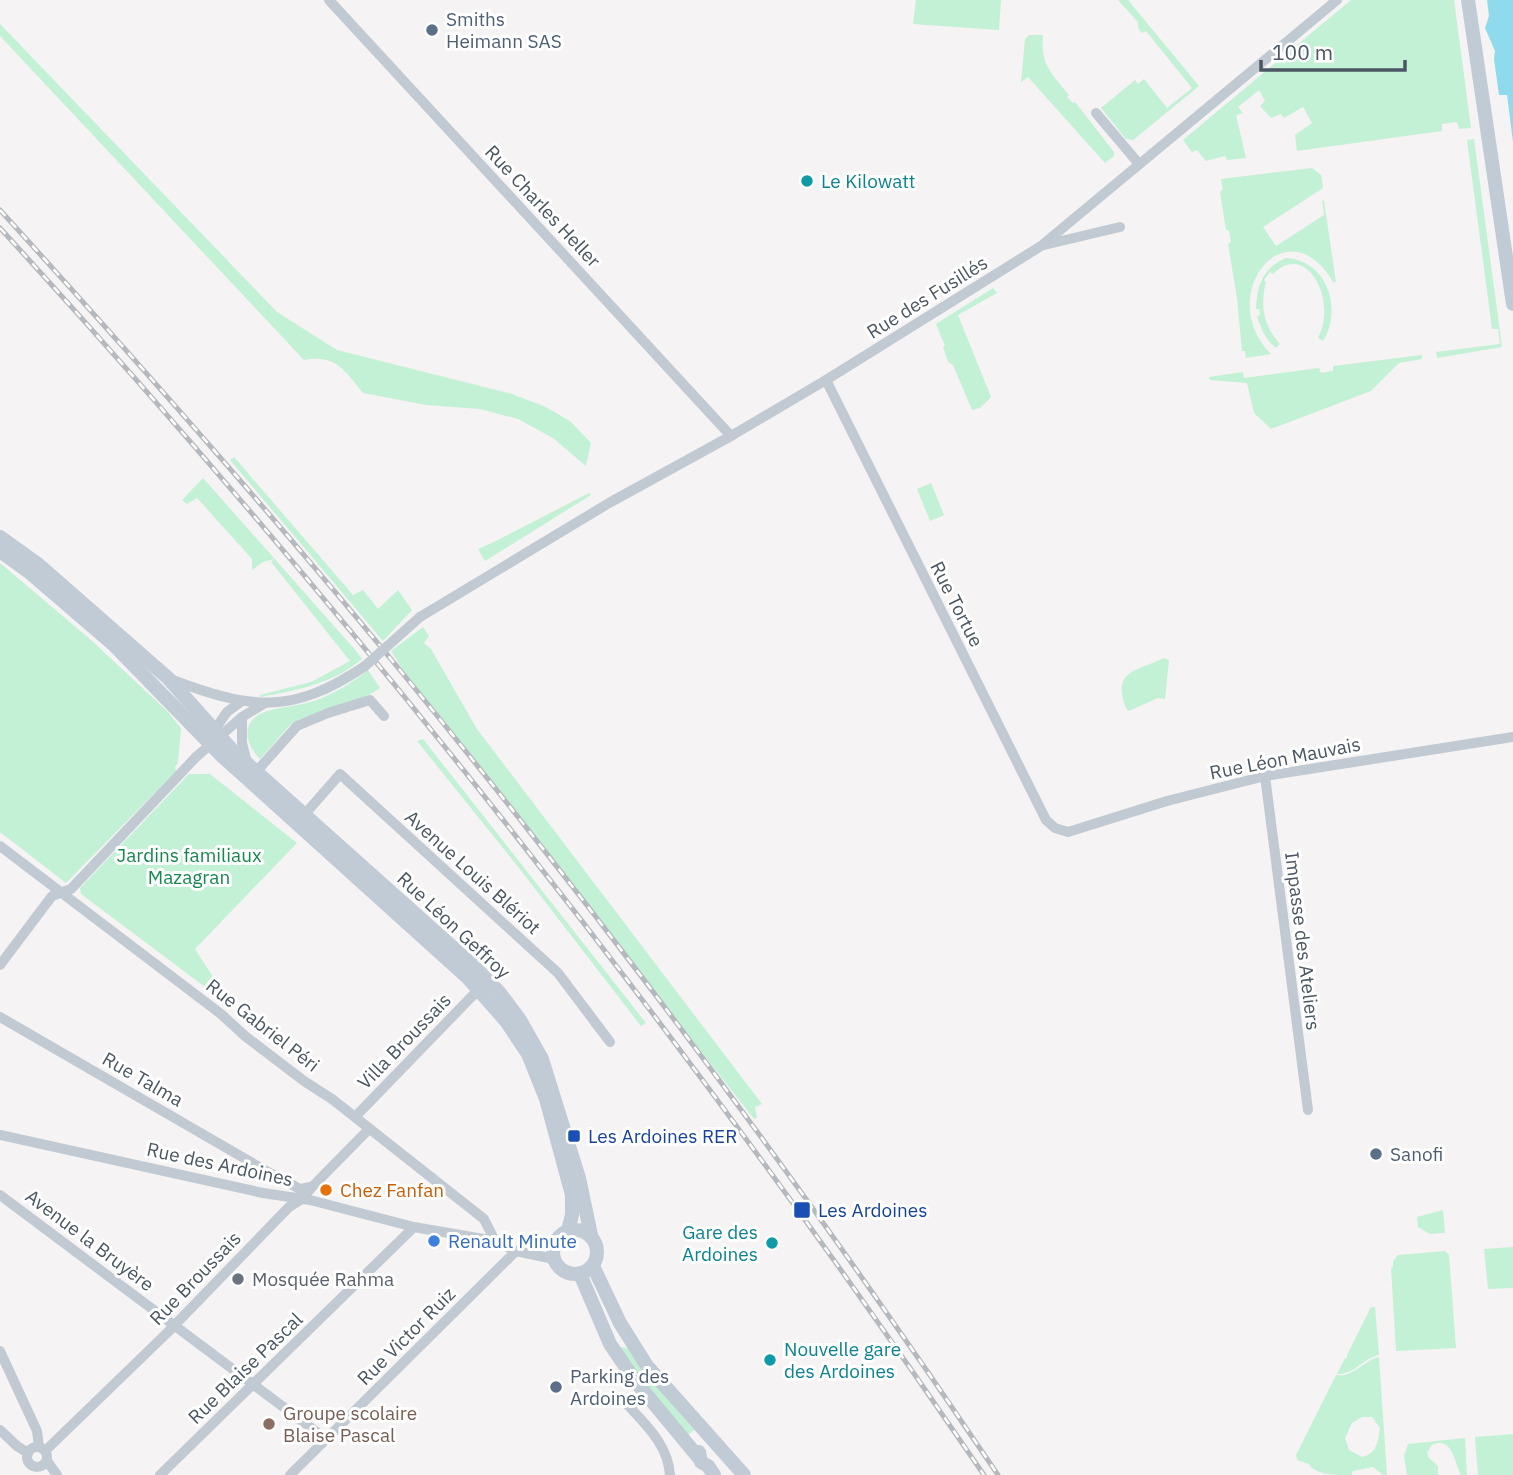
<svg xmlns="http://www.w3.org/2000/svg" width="1513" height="1475" viewBox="0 0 1513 1475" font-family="'IBM Plex Sans',sans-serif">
<rect width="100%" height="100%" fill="#f5f3f3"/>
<g fill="#c3f1d5" fill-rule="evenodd">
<path d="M 916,0 L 1001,0 L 999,30 L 913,24 Z"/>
<path d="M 1118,0 L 1128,0 L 1199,86 L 1133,140 L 1126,139 L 1101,108 L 1135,80 L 1138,84 L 1144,79 L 1167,108 L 1192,88 L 1146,31 L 1142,33 L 1138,28 L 1138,22 Z"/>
<path d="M 1351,0 L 1454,0 L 1471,128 L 1459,129 L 1457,122 L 1442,124 L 1442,131 L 1297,151 L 1295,135 L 1312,123 L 1303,107 L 1284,118 L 1281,114 L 1271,118 L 1260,106 L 1265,101 L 1259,90 L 1238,107 L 1243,113 L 1236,115 L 1246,158 L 1227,160 L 1225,156 L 1206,161 L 1197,150 L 1192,152 L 1183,140 Z"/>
<path d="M 0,24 L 277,312 L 337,350 L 512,394 L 546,407 L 571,422 L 591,443 L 586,466 L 553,438 L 518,419 L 480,409 L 426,405 L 363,393 C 345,371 336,354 304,360 L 0,36 Z"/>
<path d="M 1030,35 L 1043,35 C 1040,64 1051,73 1069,95 L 1067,97 L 1073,103 L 1075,102 L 1114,152 L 1114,156 L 1105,163 L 1028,77 L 1021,82 L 1025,39 Z"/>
<path d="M 1474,139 L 1502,347 L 1437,358 L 1436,352 L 1500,344 L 1498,329 L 1492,329 L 1467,140 Z"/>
<path d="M 1312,168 L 1321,175 L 1323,188 L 1263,227 L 1276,246 L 1324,215 L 1322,200 L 1324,201 L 1336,282 L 1333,282 C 1287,203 1213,295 1271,354 L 1246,358 L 1245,351 L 1242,351 L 1237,298 L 1228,244 L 1231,242 L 1229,231 L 1226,230 L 1220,192 L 1223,189 L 1221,179 Z"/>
<path d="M 1286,258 C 1327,260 1343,309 1323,341 L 1318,338 C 1338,301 1307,240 1273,274 L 1270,272 L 1264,280 L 1266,282 C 1260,305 1263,325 1280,344 L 1276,348 C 1266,340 1261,329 1257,316 L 1260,315 L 1259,309 L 1256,309 C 1257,285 1263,268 1286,258 Z"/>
<path d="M 993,288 L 997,293 L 958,315 L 991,397 L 980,408 L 972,410 L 953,365 L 948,362 L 943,347 L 945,346 L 936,324 Z"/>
<path d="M 1422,355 L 1422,359 L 1399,363 L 1371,391 L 1271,429 L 1254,413 L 1247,383 L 1210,380 L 1209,377 L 1243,372 L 1244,378 L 1319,368 L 1321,373 L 1333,371 L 1333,366 Z"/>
<path d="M 234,457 L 353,595 L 363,590 L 378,609 L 398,590 L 412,610 L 383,641 L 230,460 Z"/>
<path d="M 203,478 L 357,652 L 362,659 C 332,684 298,690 260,697 L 260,695 L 311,682 L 350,661 L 271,562 L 274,559 L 263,562 L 252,570 L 252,559 L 197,498 L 187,504 L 182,500 Z"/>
<path d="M 931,483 L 944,515 L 930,521 L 917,489 Z"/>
<path d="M 589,493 L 591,495 L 485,561 L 478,549 L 494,542 Z"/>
<path d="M 0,563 L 91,640 L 167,711 L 181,728 L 178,763 L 175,767 L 176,771 L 66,883 L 0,832 Z"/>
<path d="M 423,627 L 429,636 L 424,643 L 431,649 L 477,729 L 762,1104 L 755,1107 L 757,1118 L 754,1119 L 403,670 L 391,651 Z"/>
<path d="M 1164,658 L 1169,660 L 1165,699 L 1158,698 L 1129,711 L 1127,710 C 1111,671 1134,672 1164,658 Z"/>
<path d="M 368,670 L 380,688 L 367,696 L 300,719 L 290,725 L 260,759 C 247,746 240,725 260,714 C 270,708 301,706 317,700 C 337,692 352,683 368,670 Z"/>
<path d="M 423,739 L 646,1023 L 641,1026 L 519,868 L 417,741 Z"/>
<path d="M 189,774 L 210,774 L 297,843 L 195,949 L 229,1002 L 229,1005 L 81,894 L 80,888 Z"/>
<path d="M 1443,1210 L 1445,1233 L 1430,1234 L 1418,1227 L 1417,1217 Z"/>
<path d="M 1513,1247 L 1513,1288 L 1488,1289 L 1484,1249 Z"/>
<path d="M 1445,1251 L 1449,1255 L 1456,1348 L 1396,1351 L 1391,1268 L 1393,1267 L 1393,1261 L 1398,1255 Z"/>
<path d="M 1371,1307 L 1375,1307 L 1379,1355 C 1363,1358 1354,1375 1337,1374 L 1345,1358 L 1347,1358 L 1347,1355 Z"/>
<path d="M 617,1346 L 629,1349 L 641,1369 L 694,1430 L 688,1435 L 635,1373 Z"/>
<path d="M 1379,1357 L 1387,1475 L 1383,1475 L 1373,1467 L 1353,1471 L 1351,1475 C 1336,1475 1315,1475 1309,1464 L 1297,1460 L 1296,1455 L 1336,1375 C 1353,1378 1363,1361 1379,1357 ZM 1362,1417 L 1372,1417 L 1380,1428 C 1378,1441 1377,1454 1362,1457 L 1349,1450 L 1345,1438 L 1352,1423 Z"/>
<path d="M 1513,1434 L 1513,1475 L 1478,1475 L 1475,1437 Z"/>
<path d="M 1465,1438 L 1467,1475 L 1461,1475 C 1454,1461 1452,1436 1432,1445 L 1427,1453 L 1429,1458 L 1438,1466 L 1438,1475 L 1407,1475 L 1404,1456 L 1408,1444 Z"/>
</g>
<path fill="#90daee" d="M 1487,0 L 1513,0 L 1513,142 L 1507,95 L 1499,95 L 1494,59 L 1495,51 L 1485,28 L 1489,16 Z"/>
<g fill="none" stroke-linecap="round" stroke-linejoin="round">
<g stroke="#c1cad2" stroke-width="10">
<path d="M 329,0 L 731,436"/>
<path d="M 1096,113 L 1139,164"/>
<path d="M 1044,245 L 1120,227"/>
<path d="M 826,380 L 1046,820 L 1055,828 L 1068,832 L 1167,801 L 1265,776 L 1513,737"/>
<path d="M 420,617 L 609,503 L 731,436 L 826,380 L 1041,246 L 1337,0"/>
<path d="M 170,679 C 250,709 291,716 365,666"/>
<path d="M 242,717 L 242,743 L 247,763"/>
<path d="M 211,735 L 227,712 L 242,701"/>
<path d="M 256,772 L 297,726 L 328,713 L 370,700 L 384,716"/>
<path d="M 1265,776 L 1308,1110"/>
<path d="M 305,814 L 340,774 L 558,973 L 610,1042"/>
<path d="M 0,846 L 221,1014 L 245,1036 L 304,1081 L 332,1099 L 484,1219 L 495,1241"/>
<path d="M 0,965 L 52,896 L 71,889 L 196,757 L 242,717 L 265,703"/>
<path d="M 0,1017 L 268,1172 L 300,1189 L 311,1187"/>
<path d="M 355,1117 L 479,989"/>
<path d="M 0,1135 L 263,1193 L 310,1200 L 414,1227 L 495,1241 L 516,1251 L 554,1259"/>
<path d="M 0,1195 L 326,1439"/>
<path d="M 0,1351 L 37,1431 L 39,1447"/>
<path d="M 625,1402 C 645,1424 668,1444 670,1475"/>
<path d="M 0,1430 L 17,1446 L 28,1453"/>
<circle cx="37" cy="1457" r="10"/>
<path d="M 45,1451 L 168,1332 L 289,1207 L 302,1199 L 312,1187 L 369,1129"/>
<path d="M 47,1461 L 57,1475"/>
<path d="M 160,1475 L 414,1227"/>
<path d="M 290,1475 L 516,1251"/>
</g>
<g stroke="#c1cbd6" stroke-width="14">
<path d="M 1468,0 L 1513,304"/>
<path d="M 0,537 L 39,565 L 168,678 L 232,750 L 477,969 L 499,992 L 520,1020 L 542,1059 L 579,1178 L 591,1235"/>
<path d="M 0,551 L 29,572 L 115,646 L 222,756 L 468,978 L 506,1021 L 528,1054 L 546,1099 L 572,1195 L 572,1215 L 568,1230"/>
<circle cx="575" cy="1252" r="22"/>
<path d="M 593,1266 L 620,1323 L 647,1366 L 744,1475"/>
<path d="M 580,1274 L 610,1344 L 636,1382 L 699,1458"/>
<path d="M 699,1452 L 701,1462 L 708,1466 L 714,1475"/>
</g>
<g stroke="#b5b8bd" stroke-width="5">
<g id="rail">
<path d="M 0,210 C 138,362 274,516 404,675 C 614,932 813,1200 998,1475"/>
<path d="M 0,228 C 358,619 685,1037 984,1475"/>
</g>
</g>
<use href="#rail" stroke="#fff" stroke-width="2.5" stroke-dasharray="8" stroke-linecap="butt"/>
<path stroke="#c1cad2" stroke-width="10" d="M 365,666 L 420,617"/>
</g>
<g fill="#5c6f8a" stroke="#fff" stroke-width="2.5">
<circle cx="432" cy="30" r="7"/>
<circle cx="1376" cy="1154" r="7"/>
<circle cx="556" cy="1387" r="7"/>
</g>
<g fill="#0f9aa8" stroke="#fff" stroke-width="2.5">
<circle cx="807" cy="181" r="7"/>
<circle cx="772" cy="1243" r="7"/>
<circle cx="770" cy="1360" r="7"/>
</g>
<g fill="#1a4fb4" stroke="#fff" stroke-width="2.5">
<rect x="567" y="1129" width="14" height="14" rx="3.5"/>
<rect x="793" y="1201" width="18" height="18" rx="3.5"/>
</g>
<circle fill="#e8710a" stroke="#fff" stroke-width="2.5" cx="326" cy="1190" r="7"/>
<circle fill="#3f7fe0" stroke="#fff" stroke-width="2.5" cx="434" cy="1241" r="7"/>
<circle fill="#6b7280" stroke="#fff" stroke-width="2.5" cx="238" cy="1279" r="7"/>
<circle fill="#8d6e63" stroke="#fff" stroke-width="2.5" cx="269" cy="1424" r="7"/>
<g text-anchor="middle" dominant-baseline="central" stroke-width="6" stroke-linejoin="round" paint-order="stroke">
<g font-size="19" fill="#4e5e75" stroke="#fff" text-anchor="start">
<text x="446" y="19">Smiths<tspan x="446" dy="22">Heimann SAS</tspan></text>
<text x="1390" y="1154">Sanofi</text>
<text x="570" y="1376">Parking des<tspan x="570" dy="22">Ardoines</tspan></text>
</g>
<g font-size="19" fill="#0d838f" stroke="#fff" text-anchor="start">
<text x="821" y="181">Le Kilowatt</text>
<text x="758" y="1232" text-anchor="end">Gare des<tspan x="758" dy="22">Ardoines</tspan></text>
<text x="784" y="1349">Nouvelle gare<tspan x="784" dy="22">des Ardoines</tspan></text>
</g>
<g font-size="19" fill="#4a5661" stroke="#fff">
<text transform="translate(543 206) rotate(47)">Rue Charles Heller</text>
<text transform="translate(927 297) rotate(-32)">Rue des Fusillés</text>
<text transform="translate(957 604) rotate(63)">Rue Tortue</text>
<text transform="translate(1285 758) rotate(-11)">Rue Léon Mauvais</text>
<text transform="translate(473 872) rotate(42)">Avenue Louis Blériot</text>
<text transform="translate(454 925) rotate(43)">Rue Léon Geffroy</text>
<text transform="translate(1303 941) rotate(83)">Impasse des Ateliers</text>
<text transform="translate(263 1025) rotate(38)">Rue Gabriel Péri</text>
<text transform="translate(404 1041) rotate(-46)">Villa Broussais</text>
<text transform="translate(143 1079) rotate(30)">Rue Talma</text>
<text transform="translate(220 1164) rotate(12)">Rue des Ardoines</text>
<text transform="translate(90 1240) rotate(37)">Avenue la Bruyère</text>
<text transform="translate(195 1278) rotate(-46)">Rue Broussais</text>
<text transform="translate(406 1336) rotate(-45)">Rue Victor Ruiz</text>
<text transform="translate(245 1368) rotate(-44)">Rue Blaise Pascal</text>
</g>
<g font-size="19" fill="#17864f" stroke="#fff">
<text x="189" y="855">Jardins familiaux<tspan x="189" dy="22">Mazagran</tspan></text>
</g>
<g font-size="19" fill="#164399" stroke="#fff" text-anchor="start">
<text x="588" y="1136">Les Ardoines RER</text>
<text x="818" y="1210">Les Ardoines</text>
</g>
<g font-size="19" fill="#c56008" stroke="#fff" text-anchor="start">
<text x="340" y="1190">Chez Fanfan</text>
</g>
<g font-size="19" fill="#366cbe" stroke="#fff" text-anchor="start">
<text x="448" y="1241">Renault Minute</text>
</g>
<g font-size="19" fill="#5b616d" stroke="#fff" text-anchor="start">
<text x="252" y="1279">Mosquée Rahma</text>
</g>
<g font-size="19" fill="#785e54" stroke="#fff" text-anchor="start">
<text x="283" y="1413">Groupe scolaire<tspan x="283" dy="22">Blaise Pascal</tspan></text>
</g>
</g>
<path d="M1261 60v10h144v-10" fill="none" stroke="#4a5661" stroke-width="3.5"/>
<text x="1272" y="60" font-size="21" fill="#4a5661" stroke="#ffffff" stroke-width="5" paint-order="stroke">100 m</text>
</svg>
